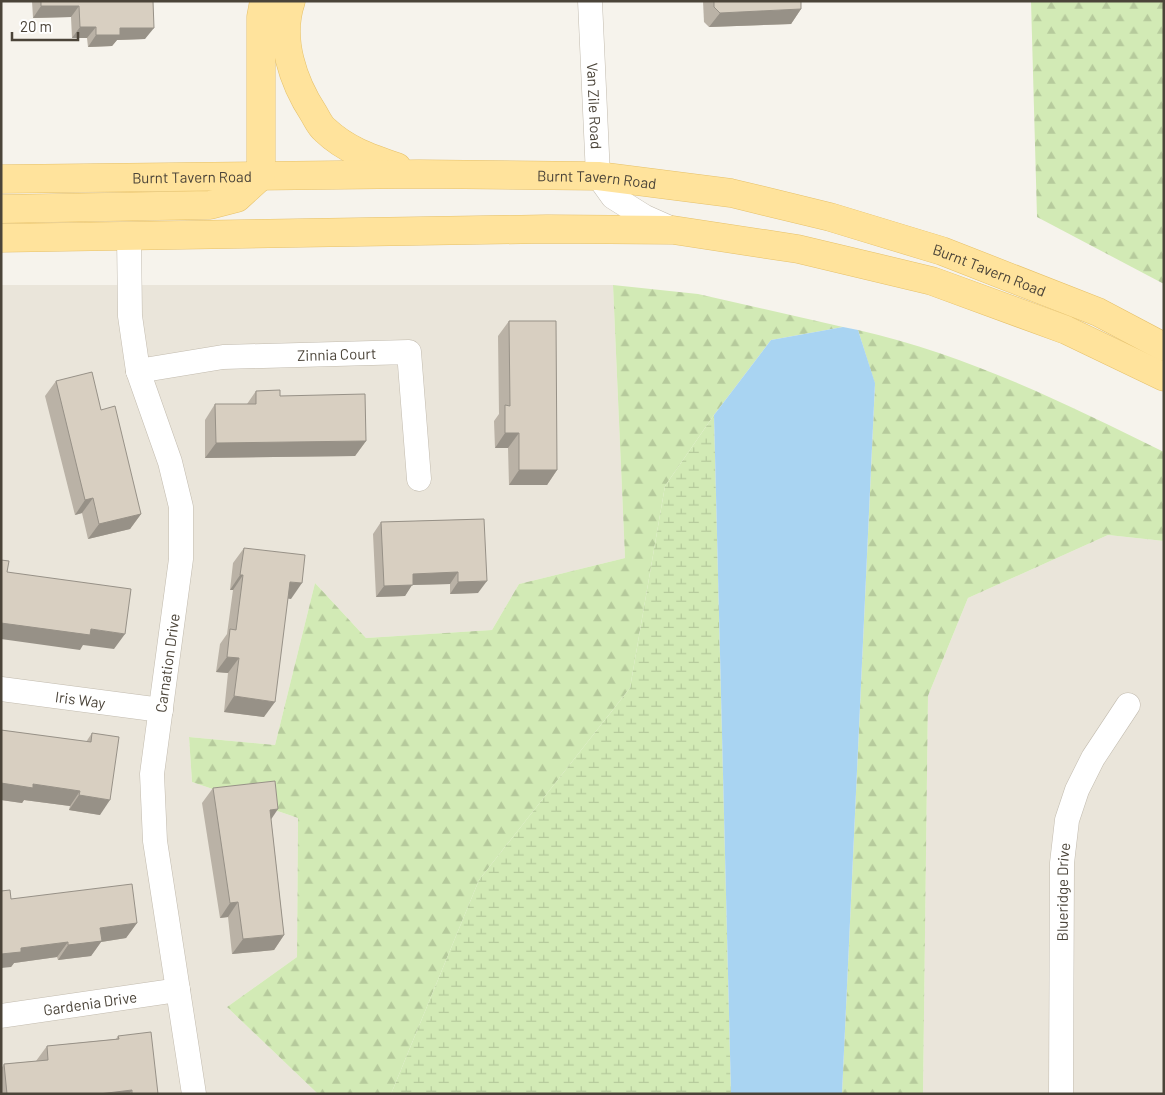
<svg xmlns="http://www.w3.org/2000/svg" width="1165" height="1095" viewBox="0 0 1165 1095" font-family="Barlow,sans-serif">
<defs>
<pattern id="forest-firs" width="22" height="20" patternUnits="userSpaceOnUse" patternTransform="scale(1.25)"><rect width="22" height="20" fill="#d2eab5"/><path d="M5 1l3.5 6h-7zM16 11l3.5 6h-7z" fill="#b6ca9c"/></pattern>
<pattern id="wetland-marsh" width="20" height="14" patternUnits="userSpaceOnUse" patternTransform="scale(1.25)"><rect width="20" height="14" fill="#d2eab5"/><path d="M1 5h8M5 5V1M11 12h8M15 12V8" fill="none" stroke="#b6ca9c"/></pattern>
</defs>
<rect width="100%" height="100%" fill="#f6f3ec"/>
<g fill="#eae5da">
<path d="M 1,285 L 613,285 L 625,558 L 519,584 L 492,630 L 366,638 L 315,583 L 275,745 L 189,737 L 192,782 L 298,818 L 297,957 L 227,1007 L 318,1094 L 1,1094 Z"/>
<path d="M 1108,535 L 1164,541 L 1164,1094 L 923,1094 L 928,696 L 968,598 Z"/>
</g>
<g fill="url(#forest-firs)">
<path d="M 1031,1 L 1164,1 L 1164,284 L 1037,217 Z"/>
<path d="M 613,285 L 698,294 L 843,327 L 771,340 L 714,415 L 665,486 L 630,688 L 479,880 L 391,1094 L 318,1094 L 227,1007 L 297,957 L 298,818 L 192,782 L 189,737 L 275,745 L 315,583 L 366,638 L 492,630 L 519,584 L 625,558 Z"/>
<path d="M 858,330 C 965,354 1065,403 1164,452 L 1164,541 L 1108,535 L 968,598 L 928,696 L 923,1094 L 842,1094 L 875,384 Z"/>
</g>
<path fill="url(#wetland-marsh)" d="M 714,415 L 731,1094 L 391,1094 L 479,880 L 630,688 L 665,486 Z"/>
<path fill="#a9d4f2" d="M 843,327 L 858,330 L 875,383 L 842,1094 L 731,1094 L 714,415 L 771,340 Z"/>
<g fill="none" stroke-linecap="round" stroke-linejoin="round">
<g stroke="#c2bbae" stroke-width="25">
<g id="minor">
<path id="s1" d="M 590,1 L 598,176 L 613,197 L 645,217 L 672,229"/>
<path d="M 129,236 L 130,316 L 138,371 L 170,462 L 181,507 L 181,559 L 152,774 L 155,841 L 194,1094"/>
<path id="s2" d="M 138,371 L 223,357 L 409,352 L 419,479"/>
<path id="s3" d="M 1,689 L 161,710"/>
<path id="s4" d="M 1,1016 L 178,990"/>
<path id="s5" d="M 1061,1094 L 1062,863 L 1067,820 L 1077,790 L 1093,758 L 1128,705"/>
</g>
</g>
<g stroke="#e6c16a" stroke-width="29">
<g id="major">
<path d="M 291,1 C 278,39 293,82 314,114 C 317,119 320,126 325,130 C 346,150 370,158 397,167"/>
<path id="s6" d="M 1,179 L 419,174 L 598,176 L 731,193 L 830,217 L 942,251 L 1098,312 L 1164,347"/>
<path d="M 1,209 L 210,205 L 237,198 L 261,176 L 261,17 L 264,1"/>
<path d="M 1,238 L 547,229 L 673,230 L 798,249 L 932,281 L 1066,330 L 1164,377"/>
</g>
</g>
<use href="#minor" stroke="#fff" stroke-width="24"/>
<use href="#major" stroke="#ffe39c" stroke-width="28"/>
</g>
<g fill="#bab2a6">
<path d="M 32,1 L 153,1 L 145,39 L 117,40 L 112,46 L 88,47 L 87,38 L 72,38 L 71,17 L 33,18 Z"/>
<path d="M 703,1 L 801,1 L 801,9 L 791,24 L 709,27 L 704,22 Z"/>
<path d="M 509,321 L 557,470 L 547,485 L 509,485 L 508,448 L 495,448 L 494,421 L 499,414 L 498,336 Z"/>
<path d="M 56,381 L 101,410 L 141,514 L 130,529 L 88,539 L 82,513 L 75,515 L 45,396 Z"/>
<path d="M 256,391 L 280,396 L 366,441 L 355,456 L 205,458 L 205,420 L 215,404 L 247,404 Z"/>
<path d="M 484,519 L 478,593 L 450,594 L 450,584 L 412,585 L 405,596 L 376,597 L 373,534 L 381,522 Z"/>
<path d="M 244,548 L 291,599 L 288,598 L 264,717 L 224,712 L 228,673 L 216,672 L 220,644 L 227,634 L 233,590 L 230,590 L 233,563 Z"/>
<path d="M 1,730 L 86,742 L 92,733 L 100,815 L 69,810 L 70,806 L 24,800 L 22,803 L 1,800 Z"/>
<path d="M 213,788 L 271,819 L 284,935 L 274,950 L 232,954 L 228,917 L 220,918 L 202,803 Z"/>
<path d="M 11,899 L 137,923 L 126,938 L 101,942 L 91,956 L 58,960 L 57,957 L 14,963 L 11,967 Z"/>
<path d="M 118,1036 L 158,1094 L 1,1094 L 1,1069 L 4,1064 L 36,1061 L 47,1046 L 116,1039 Z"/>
</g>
<g fill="#979187">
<path d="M 41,6 L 79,6 L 71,17 L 33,18 Z"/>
<path d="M 801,9 L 791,24 L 709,27 L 720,13 Z"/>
<path d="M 80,27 L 96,27 L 87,38 L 72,38 Z"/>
<path d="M 120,28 L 154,28 L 145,39 L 117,40 L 112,46 L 88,47 L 96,35 Z"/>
<path d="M 505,433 L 519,433 L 508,448 L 495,448 Z"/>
<path d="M 366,441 L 355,456 L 205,458 L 216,443 Z"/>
<path d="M 519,470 L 557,470 L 547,485 L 509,485 Z"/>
<path d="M 93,498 L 82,513 L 75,515 L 85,500 Z"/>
<path d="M 141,514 L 130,529 L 88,539 L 99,524 Z"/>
<path d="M 458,572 L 450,584 L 412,585 L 405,596 L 376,597 L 384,586 L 413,574 Z"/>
<path d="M 240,575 L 243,575 L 233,590 L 230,590 Z"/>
<path d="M 487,581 L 478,593 L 450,594 L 458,582 Z"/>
<path d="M 290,582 L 302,583 L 291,599 L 279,597 Z"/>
<path d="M 1,623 L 91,629 L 125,634 L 114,649 L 83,645 L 80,650 L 1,639 Z"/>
<path d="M 227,657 L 239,658 L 228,673 L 216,672 Z"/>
<path d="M 234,696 L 275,702 L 264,717 L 224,712 Z"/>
<path d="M 1,783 L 33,784 L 80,791 L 70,806 L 24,800 L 22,803 L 1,800 Z"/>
<path d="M 79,795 L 110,800 L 100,815 L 69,810 Z"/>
<path d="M 278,809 L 268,824 L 270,810 Z"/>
<path d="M 238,902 L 228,917 L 220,918 L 230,903 Z"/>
<path d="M 137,923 L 126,938 L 101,942 L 91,956 L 58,960 L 68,945 L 100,928 Z"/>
<path d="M 284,935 L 274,950 L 232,954 L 243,939 Z"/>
<path d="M 68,942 L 57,957 L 14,963 L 11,967 L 1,968 L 1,954 L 21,948 Z"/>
<path d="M 132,1090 L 129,1094 L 99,1094 Z"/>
</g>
<g fill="#d8cfc1" stroke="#979187">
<path d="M 41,1 L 153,1 L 154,28 L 120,28 L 120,35 L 96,35 L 96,27 L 80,27 L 79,6 L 41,6 Z"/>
<path d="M 714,1 L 801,1 L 801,9 L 720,13 L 714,7 Z"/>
<path d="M 509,321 L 556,321 L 557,470 L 519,470 L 519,433 L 505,433 L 505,405 L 510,406 Z"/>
<path d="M 92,372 L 101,410 L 115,406 L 141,514 L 99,524 L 93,498 L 85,500 L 56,381 Z"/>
<path d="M 280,390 L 280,396 L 365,394 L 366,441 L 216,443 L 215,404 L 256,404 L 256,391 Z"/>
<path d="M 484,519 L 487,581 L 458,582 L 458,572 L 413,574 L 413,585 L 384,586 L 381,522 Z"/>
<path d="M 244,548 L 305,555 L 302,583 L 290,582 L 275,702 L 234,696 L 239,658 L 227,657 L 230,629 L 236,630 L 243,575 L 240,575 Z"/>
<path d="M 1,560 L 9,561 L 7,572 L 131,589 L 125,634 L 91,629 L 90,635 L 1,623 Z"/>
<path d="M 1,730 L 91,742 L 92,733 L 119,737 L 110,800 L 79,795 L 80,791 L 33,784 L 33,788 L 1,783 Z"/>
<path d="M 275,781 L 278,809 L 270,810 L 284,935 L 243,939 L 238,902 L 230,903 L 213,788 Z"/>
<path d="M 132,884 L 137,923 L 100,928 L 102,941 L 68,945 L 68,942 L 21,948 L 21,952 L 1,954 L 1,891 L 10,890 L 11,899 Z"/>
<path d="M 151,1032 L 158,1094 L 132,1094 L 132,1090 L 99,1094 L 7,1094 L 4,1064 L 48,1060 L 47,1046 L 119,1039 L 118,1036 Z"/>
</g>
<g text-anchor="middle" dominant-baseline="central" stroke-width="4" stroke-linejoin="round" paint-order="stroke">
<g font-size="15" fill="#4b4439" stroke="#fff">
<text stroke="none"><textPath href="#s1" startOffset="105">Van Zile Road</textPath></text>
<text stroke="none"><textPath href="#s6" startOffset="191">Burnt Tavern Road</textPath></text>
<text stroke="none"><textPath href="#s6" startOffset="596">Burnt Tavern Road</textPath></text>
<text stroke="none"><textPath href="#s6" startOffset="1001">Burnt Tavern Road</textPath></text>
<text stroke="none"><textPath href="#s2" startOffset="200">Zinnia Court</textPath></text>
<text transform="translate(167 663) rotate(-82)">Carnation Drive</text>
<text stroke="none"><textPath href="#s3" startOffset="80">Iris Way</textPath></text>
<text stroke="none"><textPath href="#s5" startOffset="202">Blueridge Drive</textPath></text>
<text stroke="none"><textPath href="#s4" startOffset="90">Gardenia Drive</textPath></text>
</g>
</g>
<rect width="1165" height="1095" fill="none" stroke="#4b4439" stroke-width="5"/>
<path d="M12 32v8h66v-8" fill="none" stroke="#4b4439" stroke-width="2.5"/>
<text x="20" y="32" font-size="15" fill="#4b4439" stroke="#ffffff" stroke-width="4" paint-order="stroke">20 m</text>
</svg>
